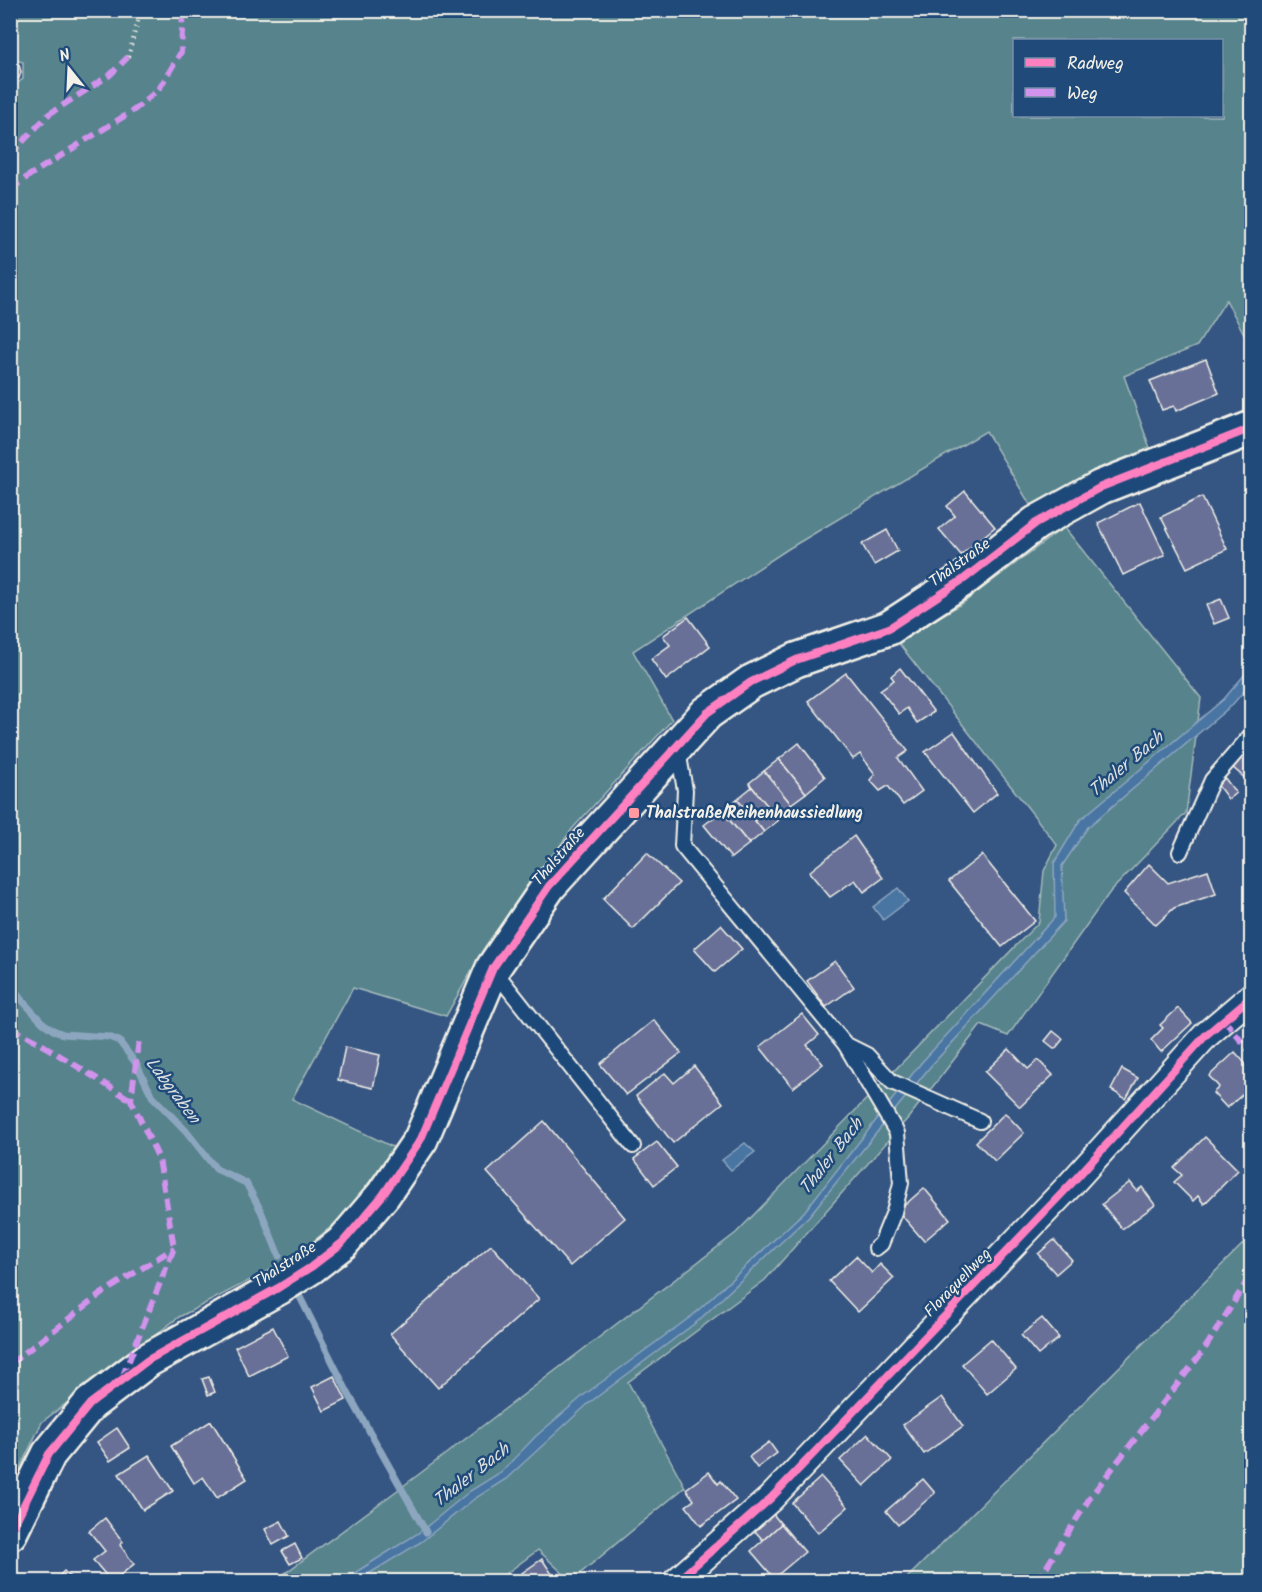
<svg xmlns="http://www.w3.org/2000/svg" width="1262" height="1592" viewBox="0 0 1262 1592" font-family="Kalam,sans-serif">
<rect width="100%" height="100%" fill="#355583"/>
<filter id="ink" filterUnits="userSpaceOnUse"><feTurbulence type="fractalNoise" baseFrequency=".0167" numOctaves="2"/><feDisplacementMap in="SourceGraphic" scale="12" xChannelSelector="R" yChannelSelector="G"/><feConvolveMatrix kernelMatrix="1 2 1 2 8 2 1 2 1" color-interpolation-filters="sRGB"/></filter>
<g filter="url(#ink)">
<g fill="#56838c" stroke="#a5baba" stroke-width="1.5" fill-rule="evenodd">
<path d="M 11,11 L 1251,11 L 1251,347 L 1226,300 L 1197,346 L 1124,376 L 1151,451 L 1035,513 L 986,431 L 788,549 L 633,651 L 672,720 L 573,828 L 485,947 L 446,1016 L 353,988 L 292,1099 L 395,1148 L 344,1216 L 293,1258 L 179,1317 L 42,1422 L 11,1487 L 10,88 L 23,79 L 23,62 L 11,59 ZM 1014,40 L 1222,40 L 1222,116 L 1014,116 Z"/>
<path d="M 1064,527 L 1201,698 L 1186,813 L 1110,892 L 1008,1036 L 981,1025 L 909,1117 L 765,1280 L 628,1382 L 685,1487 L 571,1581 L 538,1550 L 496,1581 L 270,1582 L 277,1579 L 418,1475 L 736,1233 L 1039,922 L 1044,871 L 1057,845 L 897,641 L 963,603 Z"/>
<path d="M 1251,1236 L 1251,1581 L 904,1581 Z"/>
</g>
<g fill="#4874a3" stroke="#8da6bf" stroke-width="1.5">
<path d="M 1251,667 L 1251,683 L 1232,705 L 1088,827 L 1062,866 L 1064,921 L 930,1067 L 809,1216 L 698,1321 L 589,1403 L 506,1479 L 474,1499 L 421,1542 L 357,1581 L 332,1582 L 353,1574 L 420,1532 L 470,1491 L 501,1472 L 536,1436 L 584,1395 L 693,1315 L 804,1212 L 921,1063 L 1055,917 L 1054,863 L 1080,820 L 1224,699 Z"/>
<path d="M 898,888 L 908,901 L 883,920 L 873,907 Z"/>
<path d="M 745,1143 L 755,1152 L 731,1170 L 722,1160 Z"/>
</g>
<g fill="none" stroke-linecap="round" stroke-linejoin="round">
<g stroke="#8da6bf" stroke-width="7">
<path d="M 10,982 L 20,998 L 42,1022 L 53,1030 L 63,1034 L 109,1037 L 119,1041 L 137,1065 L 152,1096 L 186,1131 L 216,1169 L 246,1183 L 261,1211 L 279,1256"/>
<path d="M 299,1295 L 348,1393 L 426,1532"/>
</g>
</g>
<g fill="#677097" stroke="#f4f1e8" stroke-width="1.5">
<path d="M 10,63 L 19,65 L 21,72 L 19,78 L 14,82 L 10,82 Z"/>
<path d="M 1206,359 L 1219,393 L 1176,411 L 1174,406 L 1162,410 L 1150,381 Z"/>
<path d="M 965,491 L 995,527 L 961,555 L 939,529 L 955,516 L 947,506 Z"/>
<path d="M 1202,497 L 1227,549 L 1187,568 L 1161,517 Z"/>
<path d="M 1140,502 L 1165,555 L 1123,575 L 1098,523 Z"/>
<path d="M 887,530 L 898,551 L 874,565 L 862,544 Z"/>
<path d="M 1221,599 L 1229,618 L 1214,624 L 1206,605 Z"/>
<path d="M 688,617 L 710,646 L 666,680 L 651,659 L 670,645 L 663,636 Z"/>
<path d="M 900,668 L 934,712 L 917,723 L 907,708 L 899,714 L 880,690 L 894,680 L 891,676 Z"/>
<path d="M 846,673 L 908,751 L 898,758 L 922,791 L 903,805 L 888,786 L 880,791 L 870,780 L 875,774 L 860,754 L 853,759 L 808,701 Z"/>
<path d="M 954,732 L 997,793 L 973,813 L 925,752 Z"/>
<path d="M 799,743 L 825,777 L 806,793 L 779,759 Z"/>
<path d="M 1246,750 L 1252,755 L 1252,776 L 1247,780 L 1231,766 Z"/>
<path d="M 779,759 L 806,793 L 791,804 L 764,771 Z"/>
<path d="M 764,771 L 791,804 L 776,817 L 749,783 Z"/>
<path d="M 1224,777 L 1236,793 L 1228,799 L 1216,783 Z"/>
<path d="M 752,787 L 779,820 L 764,832 L 737,799 Z"/>
<path d="M 737,799 L 764,832 L 749,844 L 722,811 Z"/>
<path d="M 722,811 L 749,844 L 731,858 L 704,825 Z"/>
<path d="M 854,836 L 883,878 L 864,892 L 855,880 L 830,897 L 809,872 Z"/>
<path d="M 647,853 L 679,883 L 633,929 L 603,899 Z"/>
<path d="M 982,855 L 1035,921 L 1002,947 L 949,881 Z"/>
<path d="M 1149,864 L 1168,883 L 1208,870 L 1216,894 L 1174,908 L 1156,925 L 1124,893 Z"/>
<path d="M 721,925 L 742,949 L 715,972 L 694,949 Z"/>
<path d="M 835,961 L 854,987 L 826,1007 L 807,981 Z"/>
<path d="M 1178,1008 L 1192,1023 L 1161,1052 L 1151,1040 L 1163,1028 L 1160,1025 Z"/>
<path d="M 802,1014 L 819,1035 L 807,1045 L 823,1064 L 793,1088 L 760,1047 Z"/>
<path d="M 654,1020 L 681,1053 L 626,1095 L 600,1064 Z"/>
<path d="M 1053,1031 L 1063,1039 L 1055,1049 L 1045,1041 Z"/>
<path d="M 345,1047 L 380,1055 L 373,1088 L 338,1080 Z"/>
<path d="M 1009,1049 L 1028,1069 L 1038,1060 L 1053,1075 L 1020,1107 L 985,1072 Z"/>
<path d="M 1235,1052 L 1252,1071 L 1252,1086 L 1227,1108 L 1213,1093 L 1219,1087 L 1209,1076 Z"/>
<path d="M 694,1066 L 723,1103 L 673,1143 L 636,1096 L 665,1073 L 674,1083 Z"/>
<path d="M 1122,1069 L 1138,1078 L 1126,1099 L 1111,1090 Z"/>
<path d="M 1005,1113 L 1024,1133 L 995,1161 L 976,1142 Z"/>
<path d="M 544,1121 L 625,1218 L 570,1266 L 487,1172 Z"/>
<path d="M 1205,1137 L 1238,1170 L 1204,1204 L 1198,1196 L 1193,1201 L 1174,1182 L 1182,1175 L 1174,1168 Z"/>
<path d="M 657,1142 L 677,1167 L 654,1185 L 634,1159 Z"/>
<path d="M 1130,1182 L 1137,1191 L 1142,1187 L 1155,1205 L 1122,1229 L 1102,1204 Z"/>
<path d="M 924,1188 L 950,1219 L 924,1241 L 898,1211 Z"/>
<path d="M 1054,1240 L 1072,1260 L 1056,1274 L 1038,1254 Z"/>
<path d="M 491,1245 L 539,1299 L 438,1388 L 390,1334 Z"/>
<path d="M 856,1256 L 872,1273 L 880,1264 L 894,1278 L 858,1312 L 829,1281 Z"/>
<path d="M 1042,1318 L 1059,1338 L 1038,1355 L 1021,1335 Z"/>
<path d="M 273,1327 L 288,1356 L 249,1376 L 235,1347 Z"/>
<path d="M 991,1339 L 1016,1369 L 987,1394 L 962,1364 Z"/>
<path d="M 334,1376 L 346,1400 L 324,1411 L 312,1387 Z"/>
<path d="M 209,1377 L 215,1392 L 208,1395 L 202,1379 Z"/>
<path d="M 942,1397 L 963,1426 L 924,1454 L 903,1425 Z"/>
<path d="M 211,1421 L 247,1479 L 217,1498 L 203,1477 L 194,1483 L 171,1446 Z"/>
<path d="M 117,1428 L 130,1448 L 110,1461 L 97,1442 Z"/>
<path d="M 868,1434 L 892,1460 L 864,1486 L 840,1460 Z"/>
<path d="M 769,1442 L 777,1453 L 757,1468 L 749,1457 Z"/>
<path d="M 149,1455 L 173,1491 L 143,1510 L 119,1474 Z"/>
<path d="M 709,1472 L 718,1484 L 721,1481 L 736,1500 L 701,1526 L 686,1506 L 694,1500 L 686,1489 Z"/>
<path d="M 821,1477 L 848,1507 L 818,1533 L 792,1503 Z"/>
<path d="M 923,1479 L 935,1493 L 898,1525 L 886,1511 Z"/>
<path d="M 773,1514 L 781,1524 L 763,1540 L 754,1530 Z"/>
<path d="M 105,1518 L 123,1542 L 120,1545 L 134,1564 L 112,1582 L 93,1560 L 105,1551 L 89,1531 Z"/>
<path d="M 281,1521 L 289,1536 L 273,1545 L 265,1529 Z"/>
<path d="M 781,1524 L 805,1552 L 774,1578 L 751,1551 Z"/>
<path d="M 295,1544 L 302,1558 L 290,1564 L 282,1551 Z"/>
<path d="M 542,1559 L 556,1580 L 528,1582 L 522,1573 Z"/>
<path d="M 64,1571 L 75,1582 L 53,1582 Z"/>
</g>
<g fill="none" stroke-linecap="round" stroke-linejoin="round">
<g stroke="#f4f1e8" stroke-width="18">
<g id="service">
<path d="M 678,751 L 685,790 L 682,846 L 845,1044 L 867,1055 L 892,1082 L 980,1121"/>
<path d="M 1180,852 L 1212,780 L 1252,734"/>
<path d="M 493,969 L 633,1146"/>
<path d="M 845,1044 L 897,1133 L 901,1183 L 894,1212 L 881,1244 L 876,1248"/>
</g>
</g>
<g stroke="#f4f1e8" stroke-width="30">
<path id="minor" d="M 676,1582 L 771,1498 L 1071,1184 L 1206,1035 L 1252,996"/>
</g>
<g stroke="#f4f1e8" stroke-width="38">
<path id="secondary" d="M 10,1533 L 49,1454 L 90,1404 L 148,1360 L 278,1288 L 311,1267 L 342,1243 L 383,1195 L 421,1139 L 493,968 L 549,886 L 707,713 L 751,682 L 796,660 L 889,628 L 964,579 L 1036,523 L 1101,487 L 1252,428"/>
</g>
<path stroke="#f4f1e8" stroke-width="4" stroke-dasharray="1.5 4.5" stroke-linecap="butt" d="M 128,57 L 138,21 L 138,10"/>
<use href="#service" stroke="#1f4a7a" stroke-width="14"/>
<use href="#minor" stroke="#1f4a7a" stroke-width="26"/>
<use href="#secondary" stroke="#1f4a7a" stroke-width="33"/>
<g stroke="#d193ec" stroke-width="6" stroke-dasharray="12 6" stroke-linecap="butt">
<path d="M 10,155 L 49,114 L 110,75 L 128,57"/>
<path d="M 10,190 L 30,175 L 134,110 L 159,89 L 181,52 L 183,10"/>
<path d="M 1224,1020 L 1252,1054"/>
<path d="M 10,1028 L 38,1042 L 131,1100"/>
<path d="M 10,1364 L 101,1294 L 174,1248"/>
<path d="M 122,1378 L 174,1248 L 159,1159 L 131,1100 L 139,1040"/>
<path d="M 1037,1582 L 1091,1496 L 1204,1350 L 1252,1273"/>
</g>
<g stroke="#1f4a7a" stroke-width="11">
<g id="cycleway">
<path d="M 10,1533 L 49,1454 L 90,1404 L 148,1360 L 278,1288 L 311,1267 L 342,1243 L 383,1195 L 421,1139 L 493,968 L 549,886 L 707,713 L 751,682 L 796,660 L 889,628 L 964,579 L 1036,523 L 1101,487 L 1252,428"/>
<path d="M 676,1582 L 771,1498 L 1071,1184 L 1206,1035 L 1252,996"/>
</g>
</g>
<use href="#cycleway" stroke="#ff80c0" stroke-width="8"/>
</g>
</g>
<rect fill="#ff9aa2" stroke="#1f4a7a" stroke-width="2" x="628" y="807" width="12" height="12" rx="3"/>
<g text-anchor="middle" dominant-baseline="central" stroke-width="5" stroke-linejoin="round" paint-order="stroke">
<g font-size="16" fill="#f4f1e8" stroke="#1f4a7a">
<text transform="translate(960 563) rotate(-36)">Thalstraße</text>
<text transform="translate(559 857) rotate(-49)">Thalstraße</text>
<text transform="translate(285 1265) rotate(-33)">Thalstraße</text>
<text transform="translate(958 1283) rotate(-46)">Floraquellweg</text>
</g>
<g font-size="16" font-weight="bold" fill="#f4f1e8" stroke="#1f4a7a" text-anchor="start">
<text x="646" y="813">Thalstraße/Reihenhaussiedlung</text>
</g>
<g font-size="18" font-style="italic" fill="#dadede" stroke="#1f4a7a">
<text transform="translate(1127 765) rotate(-40)">Thaler Bach</text>
<text transform="translate(172 1091) rotate(53)">Labgraben</text>
<text transform="translate(832 1157) rotate(-52)">Thaler Bach</text>
<text transform="translate(472 1476) rotate(-38)">Thaler Bach</text>
</g>
</g>
<rect width="1262" height="1592" fill="none" stroke="#1f4a7a" stroke-width="36"/>
<rect x="18" y="18" width="1226" height="1556" fill="none" stroke="#f4f1e8" stroke-width="2" filter="url(#ink)"/>
<rect x="1013" y="39" width="210" height="78" fill="#1f4a7a" stroke="#748da6" stroke-width="1.5"/>
<rect x="1025" y="58" width="30" height="9" fill="#ff80c0" stroke="#748da6" stroke-width="1.5"/>
<text x="1067" y="69" font-size="18" fill="#f4f1e8">Radweg</text>
<rect x="1025" y="88" width="30" height="9" fill="#d193ec" stroke="#748da6" stroke-width="1.5"/>
<text x="1067" y="99" font-size="18" fill="#f4f1e8">Weg</text>
<g transform="translate(69 69) rotate(342)" stroke="#1f4a7a" stroke-width="4.5" paint-order="stroke">
<path d="M0-4.5L10 22L0 15L-10 22Z" fill="#f4f1e8"/>
<text y="-9" font-size="16" font-weight="bold" text-anchor="middle" fill="#f4f1e8">N</text>
</g>
</svg>
